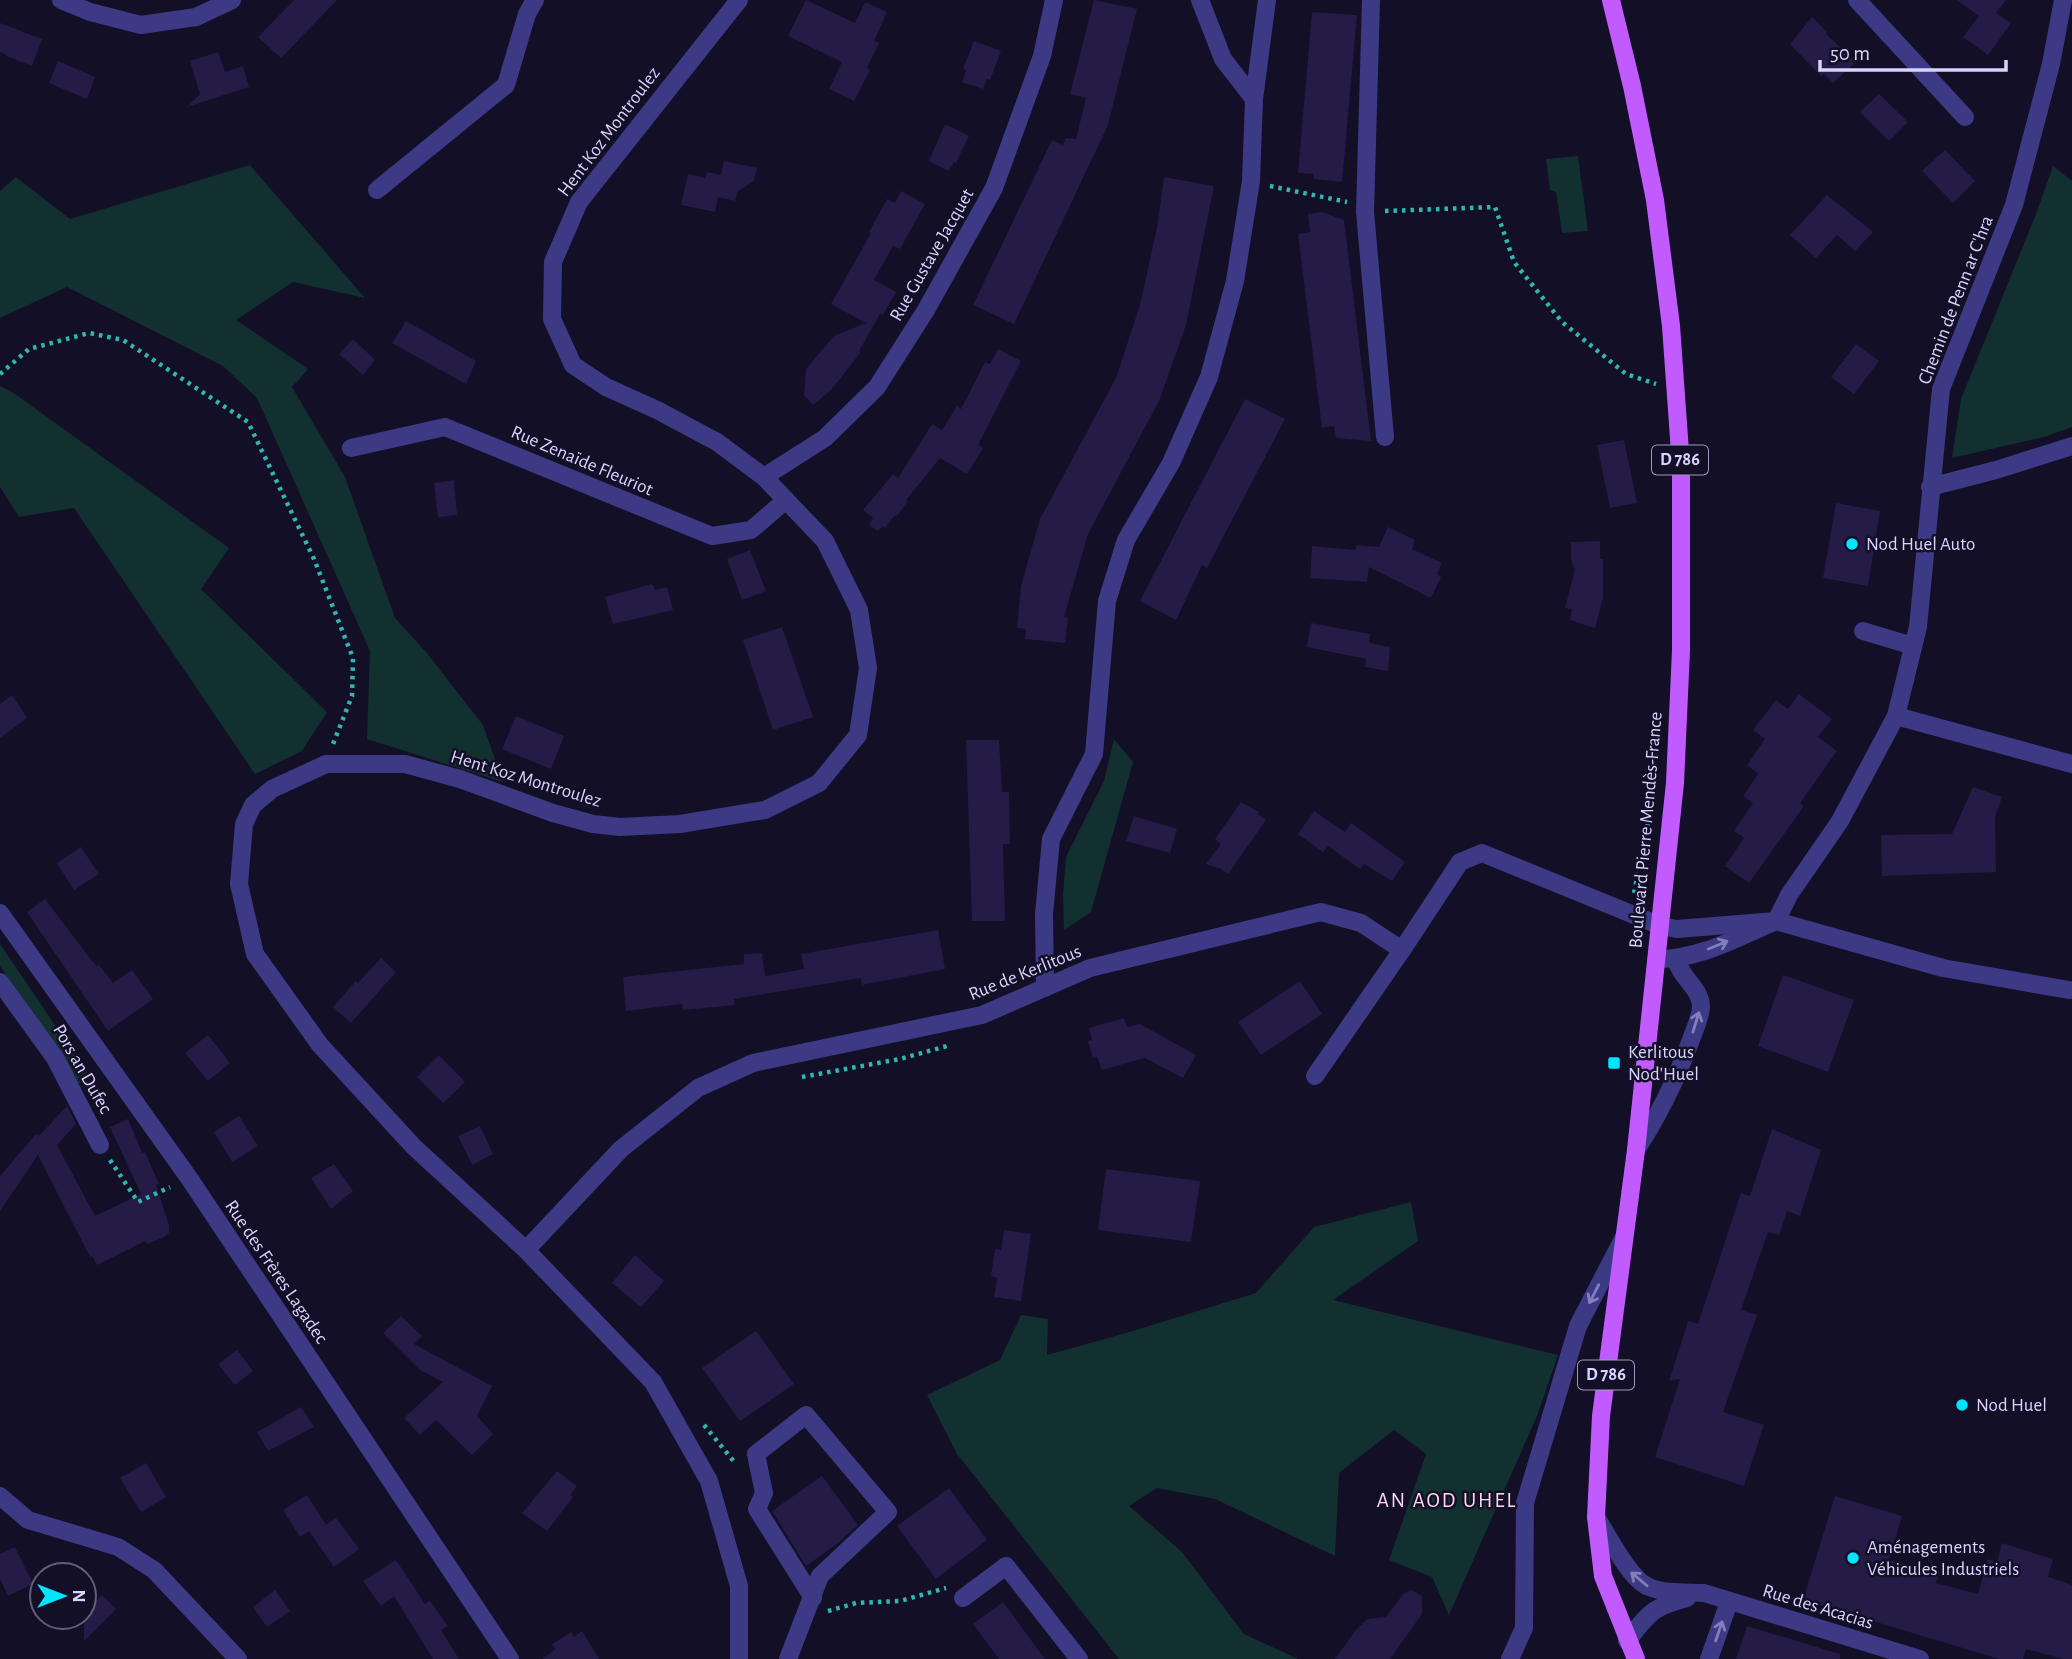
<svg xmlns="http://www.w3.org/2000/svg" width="2072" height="1659" viewBox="0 0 2072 1659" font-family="'Alegreya Sans',sans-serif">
<rect width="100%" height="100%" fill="#130f26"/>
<g fill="#12302f">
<path d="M 1578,156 L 1588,231 L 1562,233 L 1556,192 L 1550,190 L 1546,159 Z"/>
<path d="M 250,165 L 365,298 L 293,282 L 236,320 L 308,369 L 292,387 L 345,477 L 395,618 L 426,652 L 483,725 L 503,782 L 367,739 L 370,651 L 257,398 L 223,366 L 67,287 L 0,318 L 0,191 L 16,177 L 70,219 Z"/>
<path d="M 2053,166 L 2072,181 L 2072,427 L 2044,437 L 1952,458 L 1961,399 L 2036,214 Z"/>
<path d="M 0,386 L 15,394 L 229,548 L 201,589 L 327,712 L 302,751 L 255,774 L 74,508 L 19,517 L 0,487 Z"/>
<path d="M 1114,739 L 1133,762 L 1091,912 L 1064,930 L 1063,895 L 1066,857 L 1104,781 Z"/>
<path d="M 0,944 L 91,1078 L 79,1084 L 0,966 Z"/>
<path d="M 1411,1202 L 1418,1241 L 1333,1300 L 1558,1355 L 1537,1416 L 1449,1615 L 1432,1577 L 1389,1560 L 1426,1454 L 1394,1430 L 1339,1473 L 1335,1556 L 1215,1499 L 1157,1488 L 1129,1506 L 1182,1552 L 1244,1634 L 1298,1659 L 1119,1659 L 957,1454 L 927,1395 L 1000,1360 L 1021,1315 L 1048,1319 L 1047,1355 L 1126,1333 L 1256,1293 L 1314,1227 Z"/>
</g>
<g fill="#241b47">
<path d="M 294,0 L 337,0 L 281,58 L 258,37 Z"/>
<path d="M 806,0 L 855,23 L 865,2 L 887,12 L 874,41 L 879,43 L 867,68 L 870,70 L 854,101 L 829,89 L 842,62 L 788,36 Z"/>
<path d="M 1094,0 L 1137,9 L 1108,125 L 1014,324 L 973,305 L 1052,140 L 1063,145 L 1066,138 L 1076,139 L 1086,98 L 1070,94 Z"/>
<path d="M 1957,0 L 2006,0 L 1996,13 L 2011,23 L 1988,55 L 1963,37 L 1979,16 Z"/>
<path d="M 1312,12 L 1357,15 L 1342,182 L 1314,179 L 1314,174 L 1298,173 Z"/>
<path d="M 1812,17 L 1827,32 L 1826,34 L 1856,62 L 1833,83 L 1824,74 L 1821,76 L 1790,44 Z"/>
<path d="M 0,23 L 42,39 L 32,66 L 6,56 L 7,55 L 0,52 Z"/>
<path d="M 974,41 L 1001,51 L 990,80 L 987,79 L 983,89 L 962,82 L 966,71 L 963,69 Z"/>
<path d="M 218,52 L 225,72 L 243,66 L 249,87 L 187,107 L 200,94 L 190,61 Z"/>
<path d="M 58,61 L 95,77 L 87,99 L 49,83 Z"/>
<path d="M 1879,94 L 1908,122 L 1889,141 L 1860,112 Z"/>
<path d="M 945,124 L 969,136 L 956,163 L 954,162 L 949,171 L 929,161 Z"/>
<path d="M 1945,150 L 1975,181 L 1953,203 L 1922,171 Z"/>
<path d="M 724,161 L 757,168 L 754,181 L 737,192 L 735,201 L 718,197 L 715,212 L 681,205 L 688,174 L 705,178 L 707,172 L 721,175 Z"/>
<path d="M 1164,177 L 1214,186 L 1186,325 L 1159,401 L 1088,534 L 1064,617 L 1068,618 L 1065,643 L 1025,639 L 1026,629 L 1017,628 L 1021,586 L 1040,519 L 1116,378 L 1140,305 L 1157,228 Z"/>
<path d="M 901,191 L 925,204 L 900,249 L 893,246 L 874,280 L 896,292 L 883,315 L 880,314 L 859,351 L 861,352 L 831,390 L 813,405 L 804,395 L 806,369 L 834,336 L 866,323 L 831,304 L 871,233 L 869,232 L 887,199 L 895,203 Z"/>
<path d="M 1827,195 L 1873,232 L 1855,251 L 1837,235 L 1816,258 L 1790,235 Z"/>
<path d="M 1322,212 L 1344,220 L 1371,441 L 1336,438 L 1334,426 L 1322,428 L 1298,234 L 1310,232 L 1308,214 Z"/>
<path d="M 406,321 L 476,361 L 466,384 L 392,343 Z"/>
<path d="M 353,339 L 375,360 L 363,375 L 339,354 Z"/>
<path d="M 1856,344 L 1879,361 L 1854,394 L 1831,377 Z"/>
<path d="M 998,349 L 1021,361 L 978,445 L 983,448 L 967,474 L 940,458 L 906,500 L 908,501 L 896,517 L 895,515 L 885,528 L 883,526 L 878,531 L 869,525 L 873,518 L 863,510 L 893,474 L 898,478 L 932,424 L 942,430 L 957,406 L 961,409 L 985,362 L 990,364 Z"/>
<path d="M 1245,399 L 1285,419 L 1207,568 L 1202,565 L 1176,620 L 1140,601 Z"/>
<path d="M 1624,440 L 1637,503 L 1610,508 L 1597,445 Z"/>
<path d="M 454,480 L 457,515 L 438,517 L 434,483 Z"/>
<path d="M 1836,503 L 1880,511 L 1868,586 L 1823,578 Z"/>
<path d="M 1388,527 L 1415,540 L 1412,549 L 1442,563 L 1437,574 L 1441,577 L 1431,598 L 1369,567 L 1367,582 L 1310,578 L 1312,546 L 1356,550 L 1356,545 L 1379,547 Z"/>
<path d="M 1600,541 L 1600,559 L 1603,559 L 1603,598 L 1595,628 L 1570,620 L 1572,609 L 1565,608 L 1575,570 L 1571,560 L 1571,542 Z"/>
<path d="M 750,550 L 766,591 L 742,600 L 727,559 Z"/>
<path d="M 652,584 L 655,590 L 667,587 L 673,610 L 613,624 L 605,597 Z"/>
<path d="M 1311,623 L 1370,634 L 1369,643 L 1390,647 L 1388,671 L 1365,667 L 1366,659 L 1307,647 Z"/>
<path d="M 782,627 L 813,717 L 773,730 L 743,640 Z"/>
<path d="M 1799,694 L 1832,719 L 1818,737 L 1837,751 L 1800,803 L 1804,806 L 1749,883 L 1725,866 L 1744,838 L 1734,831 L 1753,803 L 1743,796 L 1758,774 L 1747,765 L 1765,739 L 1753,730 L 1776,700 L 1788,709 Z"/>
<path d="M 12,695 L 27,718 L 0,738 L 0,704 Z"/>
<path d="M 516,716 L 564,736 L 551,769 L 502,749 Z"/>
<path d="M 966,740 L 999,740 L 1002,792 L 1009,792 L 1010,844 L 1003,844 L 1005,921 L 972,921 Z"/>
<path d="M 1973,787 L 2002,797 L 1995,817 L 1996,872 L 1882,876 L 1881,835 L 1952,834 Z"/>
<path d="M 1241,802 L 1259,812 L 1258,814 L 1266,820 L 1228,874 L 1221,869 L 1206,864 L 1221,844 L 1215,839 Z"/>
<path d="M 1314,811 L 1345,832 L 1351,823 L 1405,862 L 1392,881 L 1364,864 L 1360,869 L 1328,846 L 1323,852 L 1298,834 Z"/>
<path d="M 1134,816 L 1177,829 L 1170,853 L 1126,841 Z"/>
<path d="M 81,847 L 99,874 L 74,890 L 57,863 Z"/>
<path d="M 45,899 L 92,961 L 97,966 L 99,965 L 113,983 L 132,970 L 153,999 L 108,1031 L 27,912 Z"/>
<path d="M 938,930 L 945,969 L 862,985 L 861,978 L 734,999 L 735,1005 L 683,1010 L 682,1004 L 626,1011 L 623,977 L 744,964 L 744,954 L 762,953 L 765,976 L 804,969 L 801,954 Z"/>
<path d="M 381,958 L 396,972 L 351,1023 L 333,1007 L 356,981 L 358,983 Z"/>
<path d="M 1783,975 L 1854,1000 L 1828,1072 L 1758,1046 Z"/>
<path d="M 1300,981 L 1322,1014 L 1261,1055 L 1238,1022 Z"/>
<path d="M 1124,1018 L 1127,1027 L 1140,1024 L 1196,1055 L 1183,1078 L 1145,1058 L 1102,1070 L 1097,1057 L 1093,1058 L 1088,1041 L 1092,1040 L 1089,1028 Z"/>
<path d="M 208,1035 L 230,1063 L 208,1081 L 185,1053 Z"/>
<path d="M 439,1055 L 465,1082 L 443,1103 L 417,1077 Z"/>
<path d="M 67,1106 L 76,1124 L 57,1145 L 95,1216 L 141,1194 L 110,1127 L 128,1119 L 142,1153 L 145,1152 L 159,1184 L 156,1185 L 169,1225 L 169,1233 L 164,1237 L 147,1244 L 145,1241 L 97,1265 L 92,1256 L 90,1257 L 38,1155 L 0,1211 L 0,1176 L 36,1134 L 39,1136 Z"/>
<path d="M 239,1116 L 258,1146 L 232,1162 L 214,1132 Z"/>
<path d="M 480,1126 L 493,1154 L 472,1165 L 458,1136 Z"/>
<path d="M 1772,1129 L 1821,1150 L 1800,1216 L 1787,1211 L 1779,1235 L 1768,1232 L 1741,1310 L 1757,1315 L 1723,1412 L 1764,1425 L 1744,1486 L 1655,1457 L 1680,1379 L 1669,1381 L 1685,1331 L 1688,1321 L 1698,1324 L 1741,1193 L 1750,1196 Z"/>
<path d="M 334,1164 L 353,1191 L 331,1209 L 311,1178 Z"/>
<path d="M 1106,1169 L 1200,1181 L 1191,1242 L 1098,1230 Z"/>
<path d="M 1004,1230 L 1031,1234 L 1021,1301 L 994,1297 L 997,1278 L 991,1276 L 995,1249 L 1001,1250 Z"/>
<path d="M 635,1255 L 664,1281 L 641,1307 L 612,1283 Z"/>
<path d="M 401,1316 L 422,1336 L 414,1344 L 492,1386 L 477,1416 L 493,1434 L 472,1455 L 436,1420 L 420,1435 L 404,1418 L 443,1382 L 420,1370 L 383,1333 Z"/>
<path d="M 756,1331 L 794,1384 L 740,1421 L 702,1368 Z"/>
<path d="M 237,1350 L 253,1371 L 235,1385 L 218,1364 Z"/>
<path d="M 301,1407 L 314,1427 L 268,1451 L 257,1432 Z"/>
<path d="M 146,1463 L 166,1497 L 141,1512 L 120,1478 Z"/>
<path d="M 557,1471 L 577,1486 L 570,1495 L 573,1497 L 547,1531 L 522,1513 Z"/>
<path d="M 822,1476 L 858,1525 L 837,1544 L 806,1566 L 772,1511 Z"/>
<path d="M 949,1488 L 987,1540 L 936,1579 L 897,1526 Z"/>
<path d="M 307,1495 L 326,1525 L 336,1518 L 359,1549 L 334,1567 L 309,1531 L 300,1537 L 283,1510 Z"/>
<path d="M 1835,1496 L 1902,1516 L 1889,1560 L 1939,1573 L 1936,1583 L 1978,1594 L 1988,1559 L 1997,1562 L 2002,1543 L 2053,1559 L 2048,1577 L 2072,1585 L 2072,1659 L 2063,1659 L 2026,1649 L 2023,1659 L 1999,1659 L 1803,1600 Z"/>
<path d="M 15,1547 L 33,1584 L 8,1596 L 0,1579 L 0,1554 Z"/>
<path d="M 396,1560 L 425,1604 L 430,1601 L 448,1626 L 441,1630 L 459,1659 L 433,1659 L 394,1596 L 381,1606 L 363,1581 Z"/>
<path d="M 275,1590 L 290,1611 L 267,1627 L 253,1607 Z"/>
<path d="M 1412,1590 L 1422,1596 L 1422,1614 L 1390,1659 L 1335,1659 L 1356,1630 L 1367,1619 L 1386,1617 L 1404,1593 Z"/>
<path d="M 102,1595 L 116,1609 L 84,1641 L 84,1613 Z"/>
<path d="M 1003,1602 L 1045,1659 L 999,1659 L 973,1624 Z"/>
<path d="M 1747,1626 L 1840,1654 L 1840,1659 L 1736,1659 Z"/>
<path d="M 582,1631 L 599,1659 L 542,1659 L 556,1649 L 552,1644 L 571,1632 L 574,1637 Z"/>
</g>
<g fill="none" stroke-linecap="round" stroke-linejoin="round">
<g stroke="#2fb8b0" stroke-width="4.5" stroke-dasharray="3.5 5" stroke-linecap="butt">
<path d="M 1270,186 L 1347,202"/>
<path d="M 1385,211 L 1495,207 L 1514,262 L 1562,322 L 1626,374 L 1656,384"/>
<path d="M 0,374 L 29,349 L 89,333 L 123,340 L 248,422 L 314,559 L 353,658 L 352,696 L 333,744"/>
<path d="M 1650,800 L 1653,760"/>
<path d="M 1634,893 L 1648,823"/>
<path d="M 802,1077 L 900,1059 L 947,1046"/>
<path d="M 110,1160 L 138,1202 L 170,1187"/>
<path d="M 704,1425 L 736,1464"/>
<path d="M 828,1611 L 856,1603 L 900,1601 L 946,1588"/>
</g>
<g stroke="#3d3a85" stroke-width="18">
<path d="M 61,0 L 90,12 L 141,25 L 196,17 L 232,0"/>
<path d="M 739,0 L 579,202 L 553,262 L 552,319 L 573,365 L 606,387 L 657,410 L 717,442 L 764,477 L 825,541 L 859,610 L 868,668 L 858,735 L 819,783 L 765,810 L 680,824 L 620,827 L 593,824 L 553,813 L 460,779 L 405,764 L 326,764 L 272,789 L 253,805 L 244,824 L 239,884 L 255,954 L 320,1045 L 414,1147 L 526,1250 L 653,1382 L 709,1481 L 739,1586 L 739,1659"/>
<path d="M 1371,0 L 1365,212 L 1385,437"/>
<path d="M 1857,0 L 1965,117"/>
<path d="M 1254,99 L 1267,0"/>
<path d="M 377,190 L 506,85 L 527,14 L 535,0"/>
<path d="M 351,448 L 445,427 L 712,536 L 751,530 L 786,500"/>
<path d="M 764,477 L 825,438 L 877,387 L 926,310 L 994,188 L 1042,56 L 1054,0"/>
<path d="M 1930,487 L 1996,470 L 2072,446"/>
<path d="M 1863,631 L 1913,646"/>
<path d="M 1896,716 L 2072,764"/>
<path d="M 0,913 L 189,1178 L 510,1659"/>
<path d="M 1402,950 L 1460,862 L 1482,853 L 1661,926 L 1677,929 L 1776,921 L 1943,968 L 2069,990"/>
<path d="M 1656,959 C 1698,960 1739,937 1776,921 L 1789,895 L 1840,821 L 1896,716 L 1918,627 L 1941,389 L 2014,205 L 2051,64 L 2063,0"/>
<path d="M 0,982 L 55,1058 L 100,1145"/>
<path d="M 1045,988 L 1044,914 L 1051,839 L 1094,754 L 1107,601 L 1126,540 L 1171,463 L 1209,377 L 1235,281 L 1251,181 L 1254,99 L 1223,59 L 1200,0"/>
<path d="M 1636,1150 C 1660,1114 1677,1078 1692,1037 C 1695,1029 1701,1015 1701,1006 C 1700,987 1681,979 1676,959"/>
<path d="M 526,1250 L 621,1149 L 698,1088 L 753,1063 L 982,1015 L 1090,968 L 1321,912 L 1361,923 L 1402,950 L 1315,1076"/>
<path d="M 0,1496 L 28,1520 L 118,1547 L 154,1570 L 238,1659"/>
<path d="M 1596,1517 C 1608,1535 1630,1580 1649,1587 C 1666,1594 1686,1592 1704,1593 L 1920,1659"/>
<path d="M 963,1598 L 1006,1566 L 1079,1659"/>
<path d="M 1627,1641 C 1649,1613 1652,1607 1687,1598"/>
<path d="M 788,1659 L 820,1576 L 888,1512 L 806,1415 L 756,1454 L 764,1493 L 757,1509 L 813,1598"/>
<path d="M 1510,1659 L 1524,1628 L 1525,1503 L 1578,1326 L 1624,1237"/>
<path d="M 1709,1659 L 1729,1602"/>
</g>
<path stroke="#c25bff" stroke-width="18" d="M 1611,0 L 1632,86 L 1655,200 L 1671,326 L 1681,466 L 1681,650 L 1675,783 L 1636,1150 L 1601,1416 L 1596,1517 L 1603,1576 L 1636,1659"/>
</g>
<defs><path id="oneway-shaft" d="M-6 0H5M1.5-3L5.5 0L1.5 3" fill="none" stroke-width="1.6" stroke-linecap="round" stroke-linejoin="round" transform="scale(1.75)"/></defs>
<g stroke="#837fbc">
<use href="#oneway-shaft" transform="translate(1718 945) rotate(-22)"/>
<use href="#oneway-shaft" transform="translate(1696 1022) rotate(-73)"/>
<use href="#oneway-shaft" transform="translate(1594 1294) rotate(117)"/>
<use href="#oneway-shaft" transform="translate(1639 1579) rotate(-140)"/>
<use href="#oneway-shaft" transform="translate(1719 1631) rotate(-71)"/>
</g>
<g fill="#00e5ff" stroke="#130f26" stroke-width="2.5">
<circle cx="1852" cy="544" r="7"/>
<rect x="1607" y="1056" width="14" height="14" rx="3.5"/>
<circle cx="1962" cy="1405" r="7"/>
<circle cx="1853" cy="1558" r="7"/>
</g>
<g text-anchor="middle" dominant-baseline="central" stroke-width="5" stroke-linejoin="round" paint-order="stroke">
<g fill="#130f26" stroke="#9e99be" stroke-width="2">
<rect x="1652" y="445.5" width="56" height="29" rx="5"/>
<rect x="1578" y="1360.5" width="56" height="29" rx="5"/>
</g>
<g font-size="18" font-weight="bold" fill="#d9d4ff">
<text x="1680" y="460">D 786</text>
<text x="1606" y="1375">D 786</text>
</g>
<g font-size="19" fill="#d9d4ff" stroke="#130f26">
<text transform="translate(609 132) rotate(-53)">Hent Koz Montroulez</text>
<text transform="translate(932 255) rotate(-60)">Rue Gustave Jacquet</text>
<text transform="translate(1956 300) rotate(-69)">Chemin de Penn ar C'hra</text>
<text transform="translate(582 461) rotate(23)">Rue Zenaïde Fleuriot</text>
<text transform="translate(526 779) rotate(17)">Hent Koz Montroulez</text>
<text transform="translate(1646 830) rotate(-85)">Boulevard Pierre Mendès-France</text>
<text transform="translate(1025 973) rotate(-22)">Rue de Kerlitous</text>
<text transform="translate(82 1069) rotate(60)">Pors an Dufec</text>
<text transform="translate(276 1272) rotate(56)">Rue des Frères Lagadec</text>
<text transform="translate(1818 1607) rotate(17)">Rue des Acacias</text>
</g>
<g font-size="19" fill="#d9d4ff" stroke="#130f26" text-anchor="start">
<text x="1866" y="544">Nod Huel Auto</text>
<text x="1628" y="1052">Kerlitous<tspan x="1628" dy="22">Nod'Huel</tspan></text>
<text x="1976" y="1405">Nod Huel</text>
<text x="1867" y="1547">Aménagements<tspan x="1867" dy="22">Véhicules Industriels</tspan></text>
</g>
<g font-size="21" letter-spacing="2" fill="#ffd6f0" stroke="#130f26">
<text x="1447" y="1500">AN AOD UHEL</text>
</g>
</g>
<g transform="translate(63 1596) rotate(90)"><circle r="33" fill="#130f26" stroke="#625e7d" stroke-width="2"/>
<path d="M0-5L12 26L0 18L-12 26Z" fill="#00e5ff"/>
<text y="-10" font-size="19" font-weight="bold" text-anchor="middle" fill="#d9d4ff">N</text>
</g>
<path d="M1820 60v10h186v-10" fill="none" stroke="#d9d4ff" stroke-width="3.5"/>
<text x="1830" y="60" font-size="21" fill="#d9d4ff" stroke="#130f26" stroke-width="5" paint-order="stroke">50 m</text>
</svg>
